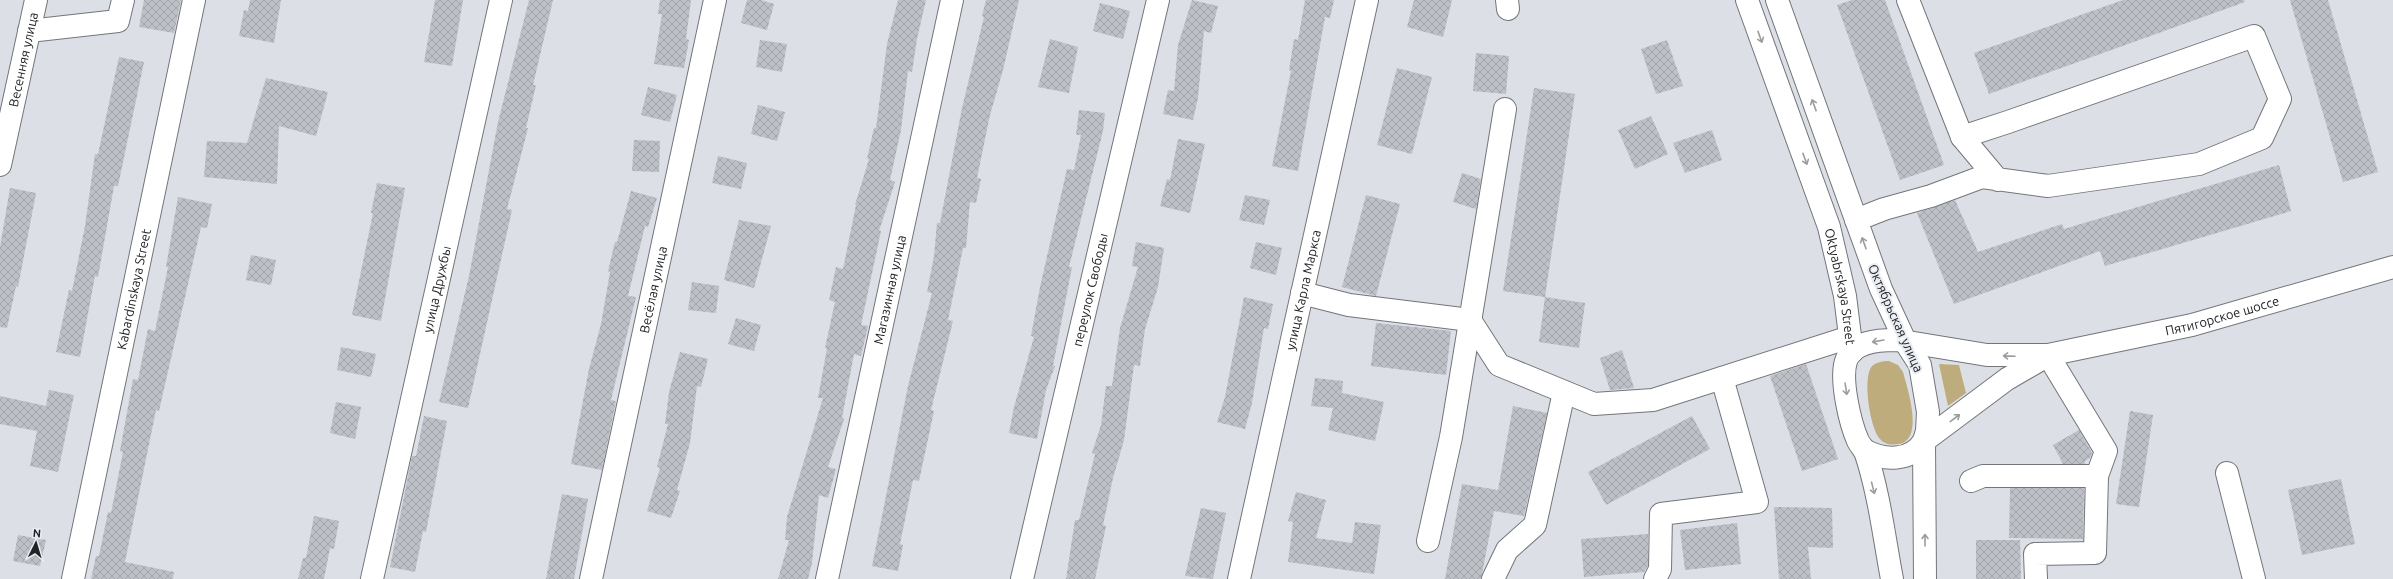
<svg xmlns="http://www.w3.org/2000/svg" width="2393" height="579" viewBox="0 0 2393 579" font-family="Ubuntu,sans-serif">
<defs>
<pattern id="building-cross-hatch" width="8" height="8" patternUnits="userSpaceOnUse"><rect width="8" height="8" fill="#bdc0c6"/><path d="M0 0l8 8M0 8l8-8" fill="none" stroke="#a2a5aa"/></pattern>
</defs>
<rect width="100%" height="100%" fill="#dce0e6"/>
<g fill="#bfac7c">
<path d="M 1889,361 L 1898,365 L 1903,372 C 1907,387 1925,440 1899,444 C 1892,445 1885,445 1880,439 C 1870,429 1862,377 1872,366 C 1877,362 1883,361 1889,361 Z"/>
<path d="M 1939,364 L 1959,365 L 1966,393 L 1948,406 Z"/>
</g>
<g fill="url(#building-cross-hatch)">
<path d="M 144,0 L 181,0 L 174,33 L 139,27 Z"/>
<path d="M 250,0 L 281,0 L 274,43 L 239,36 L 244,10 L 248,11 Z"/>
<path d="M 435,0 L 463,0 L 452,66 L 424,62 Z"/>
<path d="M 529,0 L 553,0 L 533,85 L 536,85 L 526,128 L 528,128 L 507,209 L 512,210 L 468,408 L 439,402 L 469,276 L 498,122 Z"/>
<path d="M 660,0 L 691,0 L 686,39 L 689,40 L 684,68 L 654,64 L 662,14 L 658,14 Z"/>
<path d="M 747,0 L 761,0 L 774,4 L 767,30 L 741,23 Z"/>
<path d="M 898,0 L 926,0 L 917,39 L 912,72 L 908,71 L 901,130 L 890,180 L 895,182 L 879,231 L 881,231 L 861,325 L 868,326 L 861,356 L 854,354 L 842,418 L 844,419 L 828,467 L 836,469 L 828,498 L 819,495 L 812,563 L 808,579 L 778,579 L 789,540 L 785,540 L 787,517 L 823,398 L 818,398 L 827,348 L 825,348 L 835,302 L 829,300 L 836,267 L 843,269 L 856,205 L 855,205 L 869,159 L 867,159 L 874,128 L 876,128 L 887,44 Z"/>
<path d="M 986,0 L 1019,0 L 1003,70 L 990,115 L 977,178 L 981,179 L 976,203 L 970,202 L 966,248 L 963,248 L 948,320 L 953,321 L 931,410 L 934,411 L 919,481 L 913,480 L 900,544 L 903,545 L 898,571 L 872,566 L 908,386 L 932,293 L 927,292 L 934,256 L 937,223 L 940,223 L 962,108 L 984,17 L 982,16 Z"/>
<path d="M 1192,0 L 1218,6 L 1211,33 L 1204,31 L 1198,98 L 1193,120 L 1163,114 L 1168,90 L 1174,91 L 1178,45 Z"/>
<path d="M 1305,0 L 1334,0 L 1330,18 L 1325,17 L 1298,171 L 1272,166 L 1291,71 L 1289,70 L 1294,39 L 1298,40 Z"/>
<path d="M 1414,0 L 1452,0 L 1443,37 L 1407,27 Z"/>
<path d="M 1852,0 L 1885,0 L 1944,165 L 1900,180 L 1837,5 Z"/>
<path d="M 2123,0 L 2244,0 L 2245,2 L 1989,94 L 1974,53 Z"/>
<path d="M 2290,0 L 2328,0 L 2378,172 L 2343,182 Z"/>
<path d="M 1100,3 L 1130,11 L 1123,39 L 1093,31 Z"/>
<path d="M 1050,39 L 1078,47 L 1069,93 L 1038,87 Z"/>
<path d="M 760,40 L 787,44 L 782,72 L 756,67 Z"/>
<path d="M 1667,40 L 1683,86 L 1656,94 L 1641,49 Z"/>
<path d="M 1476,53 L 1509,56 L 1506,94 L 1473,91 Z"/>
<path d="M 119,57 L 144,62 L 118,186 L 114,186 L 98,277 L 95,276 L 80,357 L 56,352 L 69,290 L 72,291 L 85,226 L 95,154 L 98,154 Z"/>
<path d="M 1397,68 L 1432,77 L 1412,154 L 1377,145 Z"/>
<path d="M 266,78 L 328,92 L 316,136 L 279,126 L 277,184 L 204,177 L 207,141 L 247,143 Z"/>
<path d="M 648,87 L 677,95 L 670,122 L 641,115 Z"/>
<path d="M 1534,88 L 1575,94 L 1545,297 L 1503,291 Z"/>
<path d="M 758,105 L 785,112 L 777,141 L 751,134 Z"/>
<path d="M 1079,110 L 1105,113 L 1103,131 L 1069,267 L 1072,267 L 1053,366 L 1055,366 L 1046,390 L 1037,439 L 1009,433 L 1014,407 L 1034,337 L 1031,336 L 1040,287 L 1067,169 L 1074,170 L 1081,135 L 1076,135 Z"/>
<path d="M 1651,116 L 1668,154 L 1635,169 L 1618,130 Z"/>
<path d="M 1712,130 L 1722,160 L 1685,173 L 1673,143 Z"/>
<path d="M 1178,139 L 1205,144 L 1190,213 L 1160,206 L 1167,179 L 1170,180 Z"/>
<path d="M 634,140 L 660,141 L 659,172 L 632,171 Z"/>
<path d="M 718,156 L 747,163 L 741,189 L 712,183 Z"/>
<path d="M 2279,165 L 2291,211 L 2105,266 L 2100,251 L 1954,304 L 1917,213 L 1955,200 L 1978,252 L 2062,224 L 2064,229 Z"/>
<path d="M 1462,173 L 1481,179 L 1476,209 L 1453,202 Z"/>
<path d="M 377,183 L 405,188 L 381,321 L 352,315 L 373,213 L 371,213 Z"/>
<path d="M 10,188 L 36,193 L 18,287 L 16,286 L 7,328 L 0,327 L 0,247 Z"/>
<path d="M 631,191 L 657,198 L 648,227 L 645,226 L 628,296 L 636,297 L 611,400 L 616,401 L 602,470 L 571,464 L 589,369 L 601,324 L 610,272 L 608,271 L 615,242 L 617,242 Z"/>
<path d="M 1245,195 L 1270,200 L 1264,225 L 1239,220 Z"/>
<path d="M 1366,195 L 1400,204 L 1376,296 L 1342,287 Z"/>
<path d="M 178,197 L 212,204 L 207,228 L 201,227 L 159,411 L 156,410 L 125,562 L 174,572 L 173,579 L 91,579 L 96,556 L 99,556 L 108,512 L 111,513 L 123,452 L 120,451 L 133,379 L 138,380 L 148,329 L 155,331 L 168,267 L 166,267 Z"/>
<path d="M 739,220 L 771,226 L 754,288 L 724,280 Z"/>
<path d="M 1136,242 L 1164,248 L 1158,287 L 1145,329 L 1140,366 L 1134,365 L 1124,440 L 1113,478 L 1103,525 L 1106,526 L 1095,579 L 1066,579 L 1075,520 L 1079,520 L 1095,454 L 1092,453 L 1101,425 L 1106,386 L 1112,386 L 1120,328 L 1138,267 L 1132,266 Z"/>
<path d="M 1256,242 L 1282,248 L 1276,275 L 1250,268 Z"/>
<path d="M 251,255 L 276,260 L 271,285 L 246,280 Z"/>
<path d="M 692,282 L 719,286 L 716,313 L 688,310 Z"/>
<path d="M 1244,297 L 1273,304 L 1268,329 L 1264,328 L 1252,403 L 1245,429 L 1217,422 L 1225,397 Z"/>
<path d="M 1545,297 L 1585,303 L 1579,348 L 1539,342 Z"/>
<path d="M 736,318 L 761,325 L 754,351 L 728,344 Z"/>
<path d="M 1376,323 L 1451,331 L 1446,375 L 1371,366 Z"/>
<path d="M 341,347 L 376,354 L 371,377 L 337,370 Z"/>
<path d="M 1622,350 L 1634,388 L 1610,390 L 1600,358 Z"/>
<path d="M 680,352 L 708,359 L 701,387 L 697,386 L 690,443 L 677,490 L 680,491 L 671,518 L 647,511 L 660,468 L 657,467 L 668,424 L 665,424 L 669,392 Z"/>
<path d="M 1806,364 L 1838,459 L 1802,471 L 1770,376 Z"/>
<path d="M 1315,378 L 1343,381 L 1342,393 L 1384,402 L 1375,441 L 1328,430 L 1333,408 L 1311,406 Z"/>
<path d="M 49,390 L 74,395 L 58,472 L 30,466 L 37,431 L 0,424 L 0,396 L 46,406 Z"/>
<path d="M 336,402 L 361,407 L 355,439 L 330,433 Z"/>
<path d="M 1513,406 L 1547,413 L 1524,516 L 1494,511 L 1481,579 L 1445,579 L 1462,484 L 1498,490 Z"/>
<path d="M 2130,411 L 2153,415 L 2139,507 L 2116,504 Z"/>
<path d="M 424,416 L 447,421 L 426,532 L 423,531 L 415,572 L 390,567 L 412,456 L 416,456 Z"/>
<path d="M 1692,416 L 1710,449 L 1606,505 L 1588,472 Z"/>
<path d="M 2079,430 L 2092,453 L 2090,458 L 2085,461 L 2085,464 L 2063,464 L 2053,445 Z"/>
<path d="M 2341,479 L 2355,544 L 2302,555 L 2288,490 Z"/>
<path d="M 2010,488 L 2084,488 L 2083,539 L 2009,538 Z"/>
<path d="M 1296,492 L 1326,500 L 1316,538 L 1352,543 L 1355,522 L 1381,525 L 1374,574 L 1288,562 L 1293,522 L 1288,521 Z"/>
<path d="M 562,494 L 588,499 L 574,579 L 546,579 Z"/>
<path d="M 1774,507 L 1832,508 L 1833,548 L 1808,547 L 1811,579 L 1779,579 Z"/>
<path d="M 1201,508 L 1226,513 L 1213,579 L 1185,576 Z"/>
<path d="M 314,516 L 339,521 L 334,549 L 330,548 L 324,579 L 298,579 L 303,558 L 306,558 Z"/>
<path d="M 1737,523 L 1741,564 L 1685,570 L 1680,530 Z"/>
<path d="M 1648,534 L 1648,566 L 1644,572 L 1584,577 L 1581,539 Z"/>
<path d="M 18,535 L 46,540 L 40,566 L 13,561 Z"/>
<path d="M 1976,540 L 2020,540 L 2021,579 L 1976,579 Z"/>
</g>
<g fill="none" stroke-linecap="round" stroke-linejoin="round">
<g stroke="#72767b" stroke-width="24">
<g id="minor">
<path d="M 1507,0 L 1508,9"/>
<path d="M 1908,0 L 1962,137"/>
<path d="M 29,31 L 118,21 L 123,0"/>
<path id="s1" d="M 0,165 L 36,0"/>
<path d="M 1856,220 L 1884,209 L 1931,196 L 1982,177 L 2048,186 L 2199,164 L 2262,138 L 2280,99 L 2254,36 L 2008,122 L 1962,137 L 1998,180"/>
<path d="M 1302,293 L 1349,305 L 1470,320 L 1499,365 L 1594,404 L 1653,400 L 1850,337"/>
<path d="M 2227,473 L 2254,579"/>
<path d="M 1971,481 L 1983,476 L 2097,476"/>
<path d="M 1428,541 L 1451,437 L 1505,109"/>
<path id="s2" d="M 73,579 L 194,0"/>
<path id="s3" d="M 372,579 L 501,0"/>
<path id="s4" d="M 591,579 L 715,0"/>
<path id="s5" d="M 827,579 L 952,0"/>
<path id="s6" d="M 1022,579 L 1158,0"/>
<path id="s7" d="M 1239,579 L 1367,0"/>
<path d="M 1493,579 L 1507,550 L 1535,525 L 1564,392"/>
<path d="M 1655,579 L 1660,569 L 1661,514 L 1757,502 L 1722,378"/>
<path d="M 2036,579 L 2035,554 L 2095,553 L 2097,476 L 2106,451 L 2048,355"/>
</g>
</g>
<g stroke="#72767b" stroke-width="24">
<g id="major">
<path id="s8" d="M 1747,0 L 1829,227 L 1845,296 L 1852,352"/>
<path d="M 1777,0 L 1881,289 L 1906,343 L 1920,365 L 1928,412 L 1927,431 L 1924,441 L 1925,579"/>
<path d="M 1864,450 C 1884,461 1911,462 1924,441 L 2007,379 L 2045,357"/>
<path id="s9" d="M 1892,579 C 1884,537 1879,492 1865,451 C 1863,448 1860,445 1858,441 C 1850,423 1840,380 1846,361 C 1852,341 1879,340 1896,340 L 1987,355 L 2048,355 L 2192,325 L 2393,267"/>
</g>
</g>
<use href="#minor" stroke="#fff" stroke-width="22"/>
<use href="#major" stroke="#fff" stroke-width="22"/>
</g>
<defs><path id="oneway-shaft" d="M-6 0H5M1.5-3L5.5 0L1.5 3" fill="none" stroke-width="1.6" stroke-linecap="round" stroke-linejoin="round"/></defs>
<g stroke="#9b9c9d">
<use href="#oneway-shaft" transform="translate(1760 37) rotate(70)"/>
<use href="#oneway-shaft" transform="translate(1814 105) rotate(-110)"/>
<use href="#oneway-shaft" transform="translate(1805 159) rotate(70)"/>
<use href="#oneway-shaft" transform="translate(1864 243) rotate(-110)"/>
<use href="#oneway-shaft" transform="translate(1878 341) rotate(170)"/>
<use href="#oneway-shaft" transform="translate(2009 356) rotate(-178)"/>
<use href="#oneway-shaft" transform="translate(1846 389) rotate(81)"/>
<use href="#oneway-shaft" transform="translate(1955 418) rotate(-37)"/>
<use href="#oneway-shaft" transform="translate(1873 488) rotate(76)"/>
<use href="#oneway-shaft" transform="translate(1925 540) rotate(-90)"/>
</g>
<g text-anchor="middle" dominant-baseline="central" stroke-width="4" stroke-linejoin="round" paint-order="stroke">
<g font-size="13" fill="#212325" stroke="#e9edf3">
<text stroke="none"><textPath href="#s1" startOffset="108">Весенняя улица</textPath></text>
<text stroke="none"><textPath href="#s8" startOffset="302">Oktyabrskaya Street</textPath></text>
<text stroke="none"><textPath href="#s7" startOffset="296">улица Карла Маркса</textPath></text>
<text stroke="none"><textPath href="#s2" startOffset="296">Kabardinskaya Street</textPath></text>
<text stroke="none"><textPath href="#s3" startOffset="297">улица Дружбы</textPath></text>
<text stroke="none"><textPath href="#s4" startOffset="296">Весёлая улица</textPath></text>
<text stroke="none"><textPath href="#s5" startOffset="296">Магазинная улица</textPath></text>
<text stroke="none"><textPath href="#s6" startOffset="297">переулок Свободы</textPath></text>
<text stroke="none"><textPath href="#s9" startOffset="615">Пятигорское шоссе</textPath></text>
<text transform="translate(1896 318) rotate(66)">Октябрьская улица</text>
</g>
</g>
<g transform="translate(36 543) rotate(5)" stroke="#e9edf3" stroke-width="3" paint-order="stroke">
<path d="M0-3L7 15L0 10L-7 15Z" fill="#212325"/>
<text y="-6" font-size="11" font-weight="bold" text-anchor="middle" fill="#212325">N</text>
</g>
</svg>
